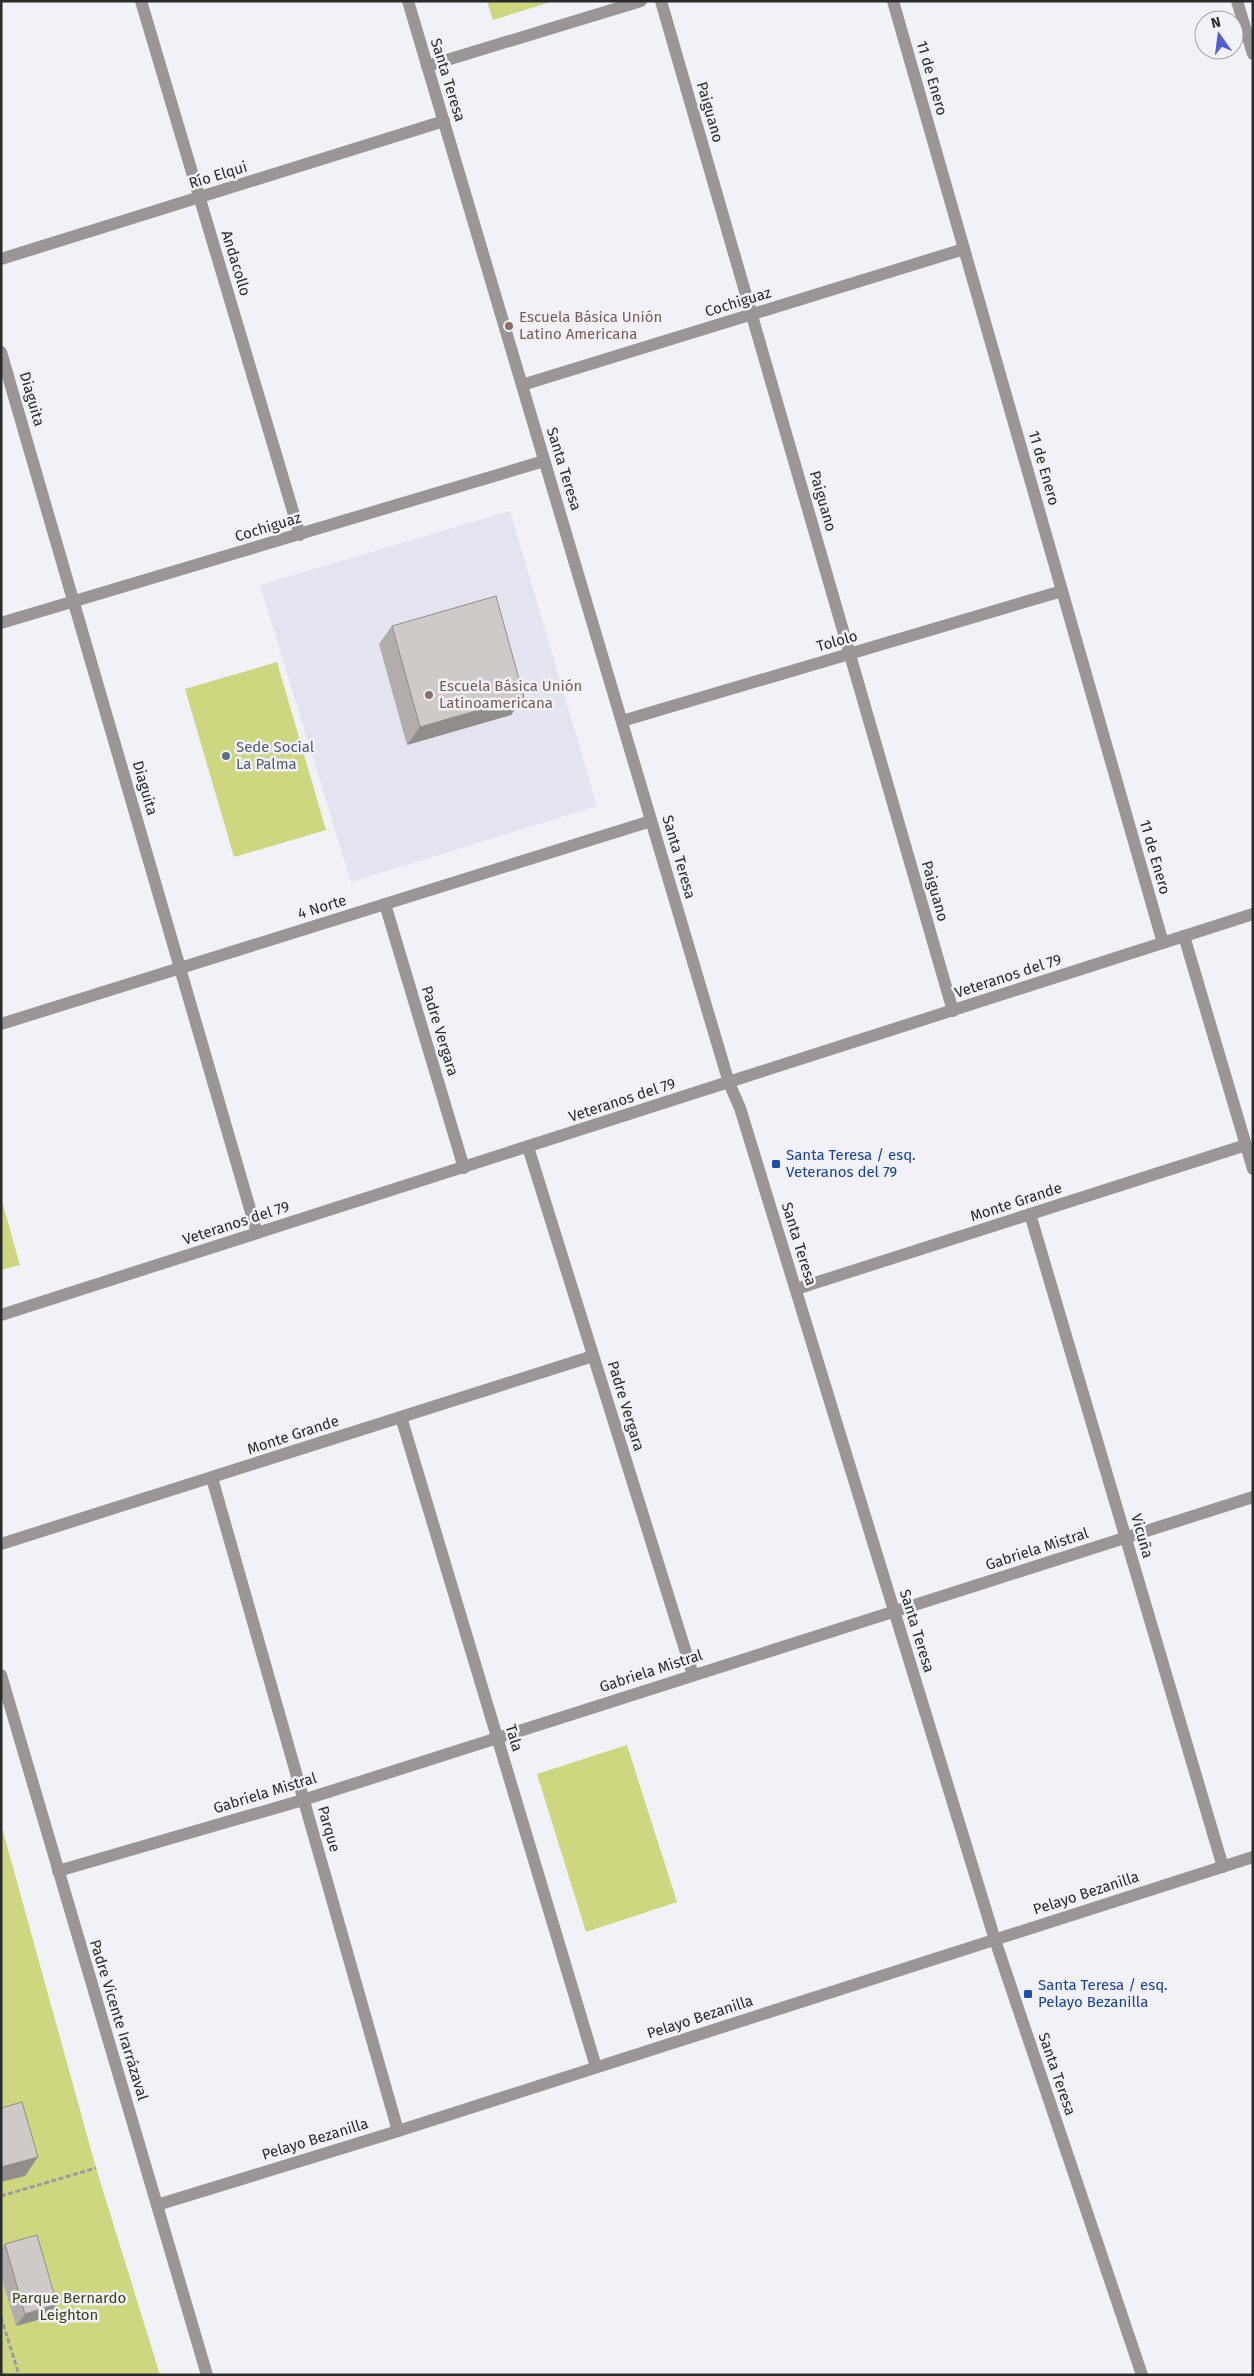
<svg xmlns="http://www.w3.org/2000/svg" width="1254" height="2376" viewBox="0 0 1254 2376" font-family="'Fira Sans',sans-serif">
<rect width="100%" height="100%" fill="#f1f1f7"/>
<path fill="#e4e4f1" d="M 510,511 L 597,806 L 351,882 L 260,585 Z"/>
<g fill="#ccd780">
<path d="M 487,1 L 554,1 L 493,20 Z"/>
<path d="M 277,662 L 326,830 L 234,857 L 185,689 Z"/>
<path d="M 1,1198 L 20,1265 L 1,1270 Z"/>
<path d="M 627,1745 L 677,1902 L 586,1932 L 537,1774 Z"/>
<path d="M 1,1824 L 96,2168 L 160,2375 L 1,2375 Z"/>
</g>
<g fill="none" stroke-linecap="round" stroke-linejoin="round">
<g stroke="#9b9b9f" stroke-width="3" stroke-dasharray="5 2.5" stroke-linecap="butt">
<path d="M 1,2196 L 96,2168"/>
<path d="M 1,2317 L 19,2375"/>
</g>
<g stroke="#999695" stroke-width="12">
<path d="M 141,1 L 300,535"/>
<path d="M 408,1 L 729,1083 L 740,1108 L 995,1940 L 1142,2375"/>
<path d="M 661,1 L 953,1011"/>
<path d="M 893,1 L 1163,943"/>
<path d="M 1237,1 L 1253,54"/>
<path d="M 427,66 L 641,1"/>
<path d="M 1,259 L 444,121"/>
<path d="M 1,352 L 257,1233"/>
<path d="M 522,385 L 964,249"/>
<path d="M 1,623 L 544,461"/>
<path d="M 622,721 L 1062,591"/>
<path d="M 385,904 L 464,1168"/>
<path d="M 1184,936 L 1253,1169"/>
<path d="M 1,1024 L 651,821"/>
<path d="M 528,1147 L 693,1675"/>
<path d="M 1030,1214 L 1223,1867"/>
<path d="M 796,1289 L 1246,1145"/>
<path d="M 1,1315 L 1253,914"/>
<path d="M 401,1417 L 596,2067"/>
<path d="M 212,1478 L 398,2131"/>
<path d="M 1,1544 L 593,1356"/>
<path d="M 1,1675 L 207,2375"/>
<path d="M 58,1871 L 303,1800 L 1253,1497"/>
<path d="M 157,2205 L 398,2131 L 1253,1857"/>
</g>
</g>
<g fill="#b2adab">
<path d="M 392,626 L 524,697 L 511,715 L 407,745 L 379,644 Z"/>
<path d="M 5,2244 L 57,2304 L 48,2317 L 16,2326 L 1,2276 L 1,2249 Z"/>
</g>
<g fill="#918d8b">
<path d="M 524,697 L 511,715 L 407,745 L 420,727 Z"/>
<path d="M 38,2157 L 25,2176 L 1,2182 L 1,2167 Z"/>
<path d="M 57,2304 L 48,2317 L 16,2326 L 25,2314 Z"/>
</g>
<g fill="#cfc9c7" stroke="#918d8b">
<path d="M 496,596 L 524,697 L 420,727 L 392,626 Z"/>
<path d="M 22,2102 L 38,2157 L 1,2167 L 1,2108 Z"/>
<path d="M 37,2235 L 57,2304 L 25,2314 L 5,2244 Z"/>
</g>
<g fill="#8d6e63" stroke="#f1f1f7" stroke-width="2">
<circle cx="509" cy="326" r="5"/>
<circle cx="429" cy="695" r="5"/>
</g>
<circle fill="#5c6f8a" stroke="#f1f1f7" stroke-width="2" cx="226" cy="756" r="5"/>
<g fill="#1a4fb4" stroke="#f1f1f7" stroke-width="2">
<rect x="771" y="1159" width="10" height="10" rx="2.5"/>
<rect x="1023" y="1989" width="10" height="10" rx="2.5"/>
</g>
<g text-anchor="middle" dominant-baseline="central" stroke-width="5" stroke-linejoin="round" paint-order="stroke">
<g font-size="15" fill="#2b2b2d" stroke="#f1f1f7">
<text transform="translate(932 78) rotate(74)">11 de Enero</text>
<text transform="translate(448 80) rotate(73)">Santa Teresa</text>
<text transform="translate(710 112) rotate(74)">Paiguano</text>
<text transform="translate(218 175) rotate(-17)">Río Elqui</text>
<text transform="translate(236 263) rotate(73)">Andacollo</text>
<text transform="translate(738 302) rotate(-17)">Cochiguaz</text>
<text transform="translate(32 399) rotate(74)">Diaguita</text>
<text transform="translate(1044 468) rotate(74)">11 de Enero</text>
<text transform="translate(564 469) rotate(73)">Santa Teresa</text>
<text transform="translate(823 501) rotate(74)">Paiguano</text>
<text transform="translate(268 527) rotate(-17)">Cochiguaz</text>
<text transform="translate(837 641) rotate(-16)">Tololo</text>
<text transform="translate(145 788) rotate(74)">Diaguita</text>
<text transform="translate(679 857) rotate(74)">Santa Teresa</text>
<text transform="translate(1155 857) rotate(74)">11 de Enero</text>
<text transform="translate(935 891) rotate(74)">Paiguano</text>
<text transform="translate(322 907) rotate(-17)">4 Norte</text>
<text transform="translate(1008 976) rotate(-18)">Veteranos del 79</text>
<text transform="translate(440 1031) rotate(73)">Padre Vergara</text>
<text transform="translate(622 1100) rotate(-18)">Veteranos del 79</text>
<text transform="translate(1016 1202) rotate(-18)">Monte Grande</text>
<text transform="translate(236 1223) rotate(-18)">Veteranos del 79</text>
<text transform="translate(799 1244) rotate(73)">Santa Teresa</text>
<text transform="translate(626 1406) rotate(73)">Padre Vergara</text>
<text transform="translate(293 1435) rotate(-18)">Monte Grande</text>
<text transform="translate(1142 1536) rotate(74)">Vicuña</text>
<text transform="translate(1037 1549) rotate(-18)">Gabriela Mistral</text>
<text transform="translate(917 1631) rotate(73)">Santa Teresa</text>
<text transform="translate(651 1671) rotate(-18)">Gabriela Mistral</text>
<text transform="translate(514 1738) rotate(73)">Tala</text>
<text transform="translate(265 1793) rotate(-17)">Gabriela Mistral</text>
<text transform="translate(329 1829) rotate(74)">Parque</text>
<text transform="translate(1086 1893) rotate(-18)">Pelayo Bezanilla</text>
<text transform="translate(700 2017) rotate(-18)">Pelayo Bezanilla</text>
<text transform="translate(119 2020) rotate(73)">Padre Vicente Irarrázaval</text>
<text transform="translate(1057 2074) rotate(71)">Santa Teresa</text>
<text transform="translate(315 2139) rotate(-17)">Pelayo Bezanilla</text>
</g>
<g font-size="15" fill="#785e54" stroke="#f1f1f7" text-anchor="start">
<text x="519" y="317">Escuela Básica Unión<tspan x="519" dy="17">Latino Americana</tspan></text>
<text x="439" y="686">Escuela Básica Unión<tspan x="439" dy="17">Latinoamericana</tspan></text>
</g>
<g font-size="15" fill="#4e5e75" stroke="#f1f1f7" text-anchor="start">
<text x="236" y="747">Sede Social<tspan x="236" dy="17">La Palma</tspan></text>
</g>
<g font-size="15" fill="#164399" stroke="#f1f1f7" text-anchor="start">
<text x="786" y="1155">Santa Teresa / esq.<tspan x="786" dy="17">Veteranos del 79</tspan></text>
<text x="1038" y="1985">Santa Teresa / esq.<tspan x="1038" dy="17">Pelayo Bezanilla</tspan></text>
</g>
<g font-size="15" fill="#3d4119" stroke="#f1f1f7">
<text x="69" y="2298">Parque Bernardo<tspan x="69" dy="17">Leighton</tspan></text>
</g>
</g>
<rect width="1254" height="2376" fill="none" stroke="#2b2b2d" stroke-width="5"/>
<g transform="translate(1219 35) rotate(346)"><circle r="24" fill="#f1f1f7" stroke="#a2a2a6"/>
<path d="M0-4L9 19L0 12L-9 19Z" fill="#4d5fd5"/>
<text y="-8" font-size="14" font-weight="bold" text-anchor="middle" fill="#2b2b2d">N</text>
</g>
</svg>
